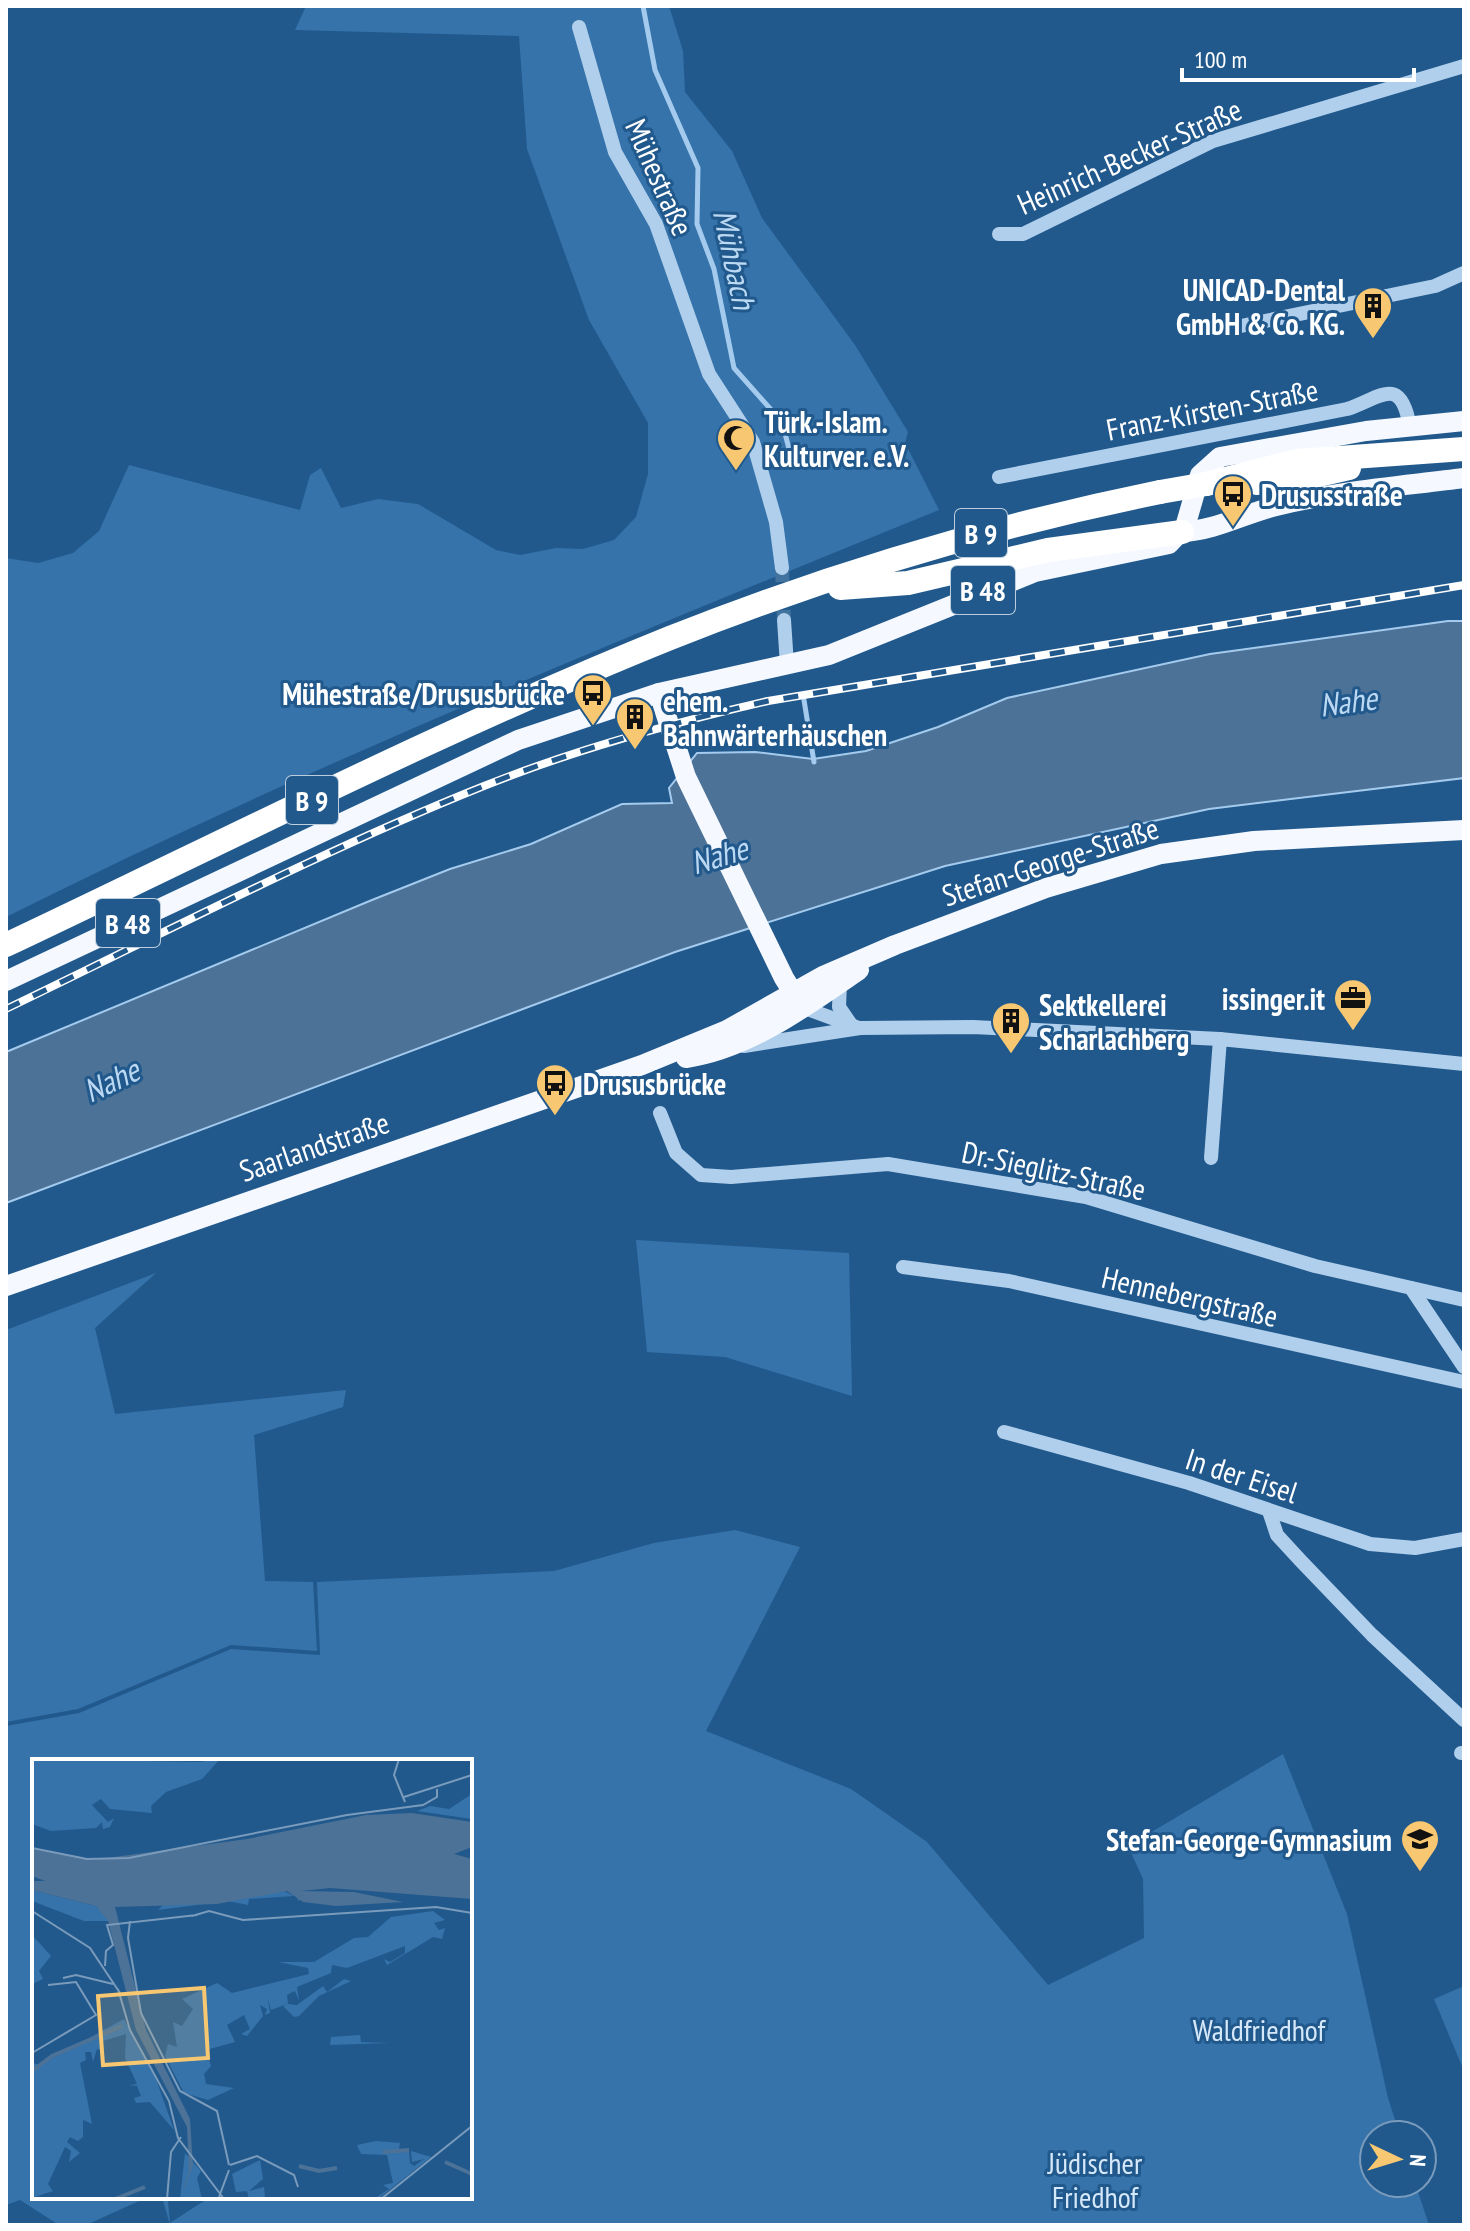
<svg xmlns="http://www.w3.org/2000/svg" width="1470" height="2231" viewBox="0 0 1470 2231" font-family="'PT Sans Narrow',sans-serif">
<rect width="100%" height="100%" fill="#21598d"/>
<g fill="#3573aa">
<path d="M 306,6 L 669,6 L 683,51 L 685,92 L 732,151 L 762,218 L 855,345 L 908,432 L 905,443 L 939,510 C 625,638 309,765 6,917 L 6,558 L 38,563 L 73,553 L 99,531 L 129,465 L 300,510 L 310,475 L 321,468 L 341,508 L 378,499 L 418,504 L 496,550 L 520,555 L 556,548 L 583,549 L 614,540 L 636,517 L 648,474 L 648,423 L 589,320 L 527,149 L 519,36 L 295,30 Z"/>
<path d="M 636,1240 L 849,1253 L 852,1396 L 725,1357 L 647,1352 Z"/>
<path d="M 156,1273 L 95,1328 L 115,1414 L 346,1390 L 343,1407 L 254,1435 L 265,1581 L 313,1582 L 317,1651 L 231,1645 L 78,1709 L 6,1722 L 6,1330 Z"/>
<path d="M 735,1530 L 800,1547 L 706,1731 L 851,1789 L 927,1842 L 1048,1985 L 1144,1938 L 1143,1879 L 1128,1846 L 1283,1754 L 1347,1914 L 1388,2098 L 1400,2135 L 1374,2135 L 1374,2183 L 1415,2183 L 1429,2225 L 170,2225 L 162,2197 L 173,2197 L 168,2202 L 170,2223 L 210,2197 L 470,2197 L 470,1761 L 34,1761 L 34,2197 L 148,2197 L 86,2225 L 59,2225 L 20,2200 L 6,2205 L 6,1726 L 79,1713 L 231,1649 L 320,1655 L 317,1582 L 554,1571 L 654,1543 Z"/>
<path d="M 1464,1986 L 1464,2071 L 1434,1999 Z"/>
</g>
<path fill="#4c7297" stroke="#a4cbed" stroke-width="2" d="M 1448,621 L 1464,621 L 1464,778 L 1209,809 L 945,866 L 675,952 L 6,1203 L 6,1052 L 372,900 L 450,869 L 531,844 L 622,804 L 672,803 L 669,788 L 697,753 L 755,752 L 813,759 L 866,751 L 938,727 L 1007,698 L 1210,654 Z"/>
<g fill="none" stroke-linecap="round" stroke-linejoin="round">
<g stroke="#a4cbed" stroke-width="5">
<path d="M 643,6 L 655,70 L 698,168 L 697,224 L 714,269 L 734,368 L 782,422 L 793,464"/>
<path d="M 804,700 L 814,762"/>
</g>
<path stroke="#42729e" stroke-width="14" stroke-dasharray="14 7" stroke-linecap="butt" d="M 782,568 L 784,620"/>
<g stroke="#b0cfec" stroke-width="14">
<path d="M 579,27 L 615,152 L 656,224 L 709,374 L 753,442 L 776,522 L 782,568"/>
<path d="M 999,234 L 1023,234 L 1213,141 L 1464,66"/>
<path d="M 1236,327 L 1435,286 L 1464,273"/>
<path d="M 999,477 L 1347,409 C 1379,399 1401,372 1410,428"/>
<path d="M 784,620 L 787,665"/>
<path d="M 840,983 L 839,1007 L 852,1026"/>
<path d="M 802,1007 L 859,1028"/>
<path d="M 744,1046 L 860,1028 L 973,1027 L 1220,1039 L 1464,1064"/>
<path d="M 660,1113 L 676,1153 L 701,1175 L 731,1177 L 888,1164 L 1086,1197 L 1315,1266 L 1464,1300"/>
<path d="M 1211,1158 L 1220,1039"/>
<path d="M 903,1267 L 1009,1281 L 1464,1382"/>
<path d="M 1411,1288 L 1464,1367"/>
<path d="M 1004,1432 L 1189,1483 L 1370,1544 L 1415,1548 L 1464,1539"/>
<path d="M 1269,1511 L 1277,1535 L 1300,1560 L 1372,1635 L 1464,1720"/>
<path d="M 1461,1753 L 1464,1753"/>
</g>
<g stroke="#f5f9ff" stroke-width="20">
<path d="M 1182,532 C 1217,530 1243,514 1276,506 C 1337,491 1402,486 1464,478"/>
<path d="M 659,693 L 686,777 L 784,978 L 802,1007"/>
<path d="M 6,981 L 518,740 L 659,693 L 829,655 L 1035,572 L 1169,544 L 1185,527 L 1200,475 L 1220,457 L 1366,431 L 1464,421"/>
<path d="M 686,1058 C 749,1049 808,1005 859,970"/>
<path d="M 6,1286 L 642,1065 L 727,1030 L 823,976 L 895,945 L 1046,888 L 1161,854 L 1254,841 L 1464,830"/>
</g>
<g stroke="#fff" stroke-width="24">
<path d="M 1256,483 L 1301,479 L 1349,468"/>
<path d="M 1206,484 L 1297,461 L 1464,449"/>
<path d="M 840,588 L 908,583 L 1048,550 L 1182,532"/>
<path d="M 6,945 C 226,841 444,729 670,638 C 828,575 993,526 1160,492"/>
</g>
<g stroke="#fff" stroke-width="8">
<path id="rail" d="M 6,1009 C 164,933 321,851 484,786 C 576,749 672,723 768,701 L 1464,585"/>
</g>
<use href="#rail" stroke="#21598d" stroke-width="5" stroke-dasharray="15" stroke-linecap="butt"/>
<path stroke="#fff" stroke-width="24" d="M 1160,492 L 1206,484"/>
</g>
<defs>
<g id="building-pin" transform="scale(2)"><path d="M0 17L-7.5 6A9.5 9.5 0 1 1 7.5 6Z" fill="#f8c771" stroke="#21598d"/><path d="M-4-6H4V6H1V3H-1V6H-4ZM-2.5-4.3h1.7v1.8h-1.7ZM.8-4.3h1.7v1.8H.8ZM-2.5-1h1.7V.8h-1.7ZM.8-1h1.7V.8H.8Z" fill="#111"/></g>
<g id="mosque-pin" transform="scale(2)"><path d="M0 17L-7.5 6A9.5 9.5 0 1 1 7.5 6Z" fill="#f8c771" stroke="#21598d"/><path d="M3.5-4.9A6 6 0 1 0 3.5 4.9A5 5 0 1 1 3.5-4.9Z" fill="#111"/></g>
<g id="bus-pin" transform="scale(2)"><path d="M0 17L-7.5 6A9.5 9.5 0 1 1 7.5 6Z" fill="#f8c771" stroke="#21598d"/><path d="M-5-6H5V4H4V6H2V4H-2V6H-4V4H-5ZM-3.5-4V0h7V-4ZM-3.5 1.2v1.5H-2V1.2ZM2 1.2v1.5H3.5V1.2Z" fill="#111"/></g>
<g id="office-pin" transform="scale(2)"><path d="M0 17L-7.5 6A9.5 9.5 0 1 1 7.5 6Z" fill="#f8c771" stroke="#21598d"/><path d="M-6-3h4V-5.5h4V-3h4V5H-6ZM-1-4.5V-3h2v-1.5ZM-6 0V1H6V0Z" fill="#111"/></g>
<g id="school-pin" transform="scale(2)"><path d="M0 17L-7.5 6A9.5 9.5 0 1 1 7.5 6Z" fill="#f8c771" stroke="#21598d"/><path d="M0-5L7-2L0 1L-7-2ZM-4 1L0 2.5L4 1V4Q0 6-4 4Z" fill="#111"/></g>
</defs>
<g fill-rule="evenodd">
<use href="#building-pin" x="1373" y="306"/>
<use href="#mosque-pin" x="736" y="438"/>
<use href="#bus-pin" x="1233" y="494"/>
<use href="#bus-pin" x="593" y="693"/>
<use href="#building-pin" x="635" y="717"/>
<use href="#office-pin" x="1353" y="998"/>
<use href="#building-pin" x="1011" y="1021"/>
<use href="#bus-pin" x="555" y="1083"/>
<use href="#school-pin" x="1420" y="1839"/>
</g>
<g text-anchor="middle" dominant-baseline="central" stroke-width="6" stroke-linejoin="round" paint-order="stroke">
<g fill="#21598d" stroke="#bccddd" stroke-width="2">
<rect x="955" y="509" width="52" height="48" rx="6"/>
<rect x="951" y="566" width="64" height="48" rx="6"/>
<rect x="286" y="776" width="52" height="48" rx="6"/>
<rect x="96" y="899" width="64" height="48" rx="6"/>
</g>
<g font-size="28" font-weight="bold" fill="#fff">
<text x="981" y="533">B 9</text>
<text x="983" y="590">B 48</text>
<text x="312" y="800">B 9</text>
<text x="128" y="923">B 48</text>
</g>
<g font-size="30" fill="#fff" stroke="#21598d">
<text transform="translate(1129 156) rotate(-24)">Heinrich-Becker-Straße</text>
<text transform="translate(660 177) rotate(66)">Mühestraße</text>
<text transform="translate(1212 409) rotate(-11)">Franz-Kirsten-Straße</text>
<text transform="translate(1050 861) rotate(-18)">Stefan-George-Straße</text>
<text transform="translate(314 1146) rotate(-19)">Saarlandstraße</text>
<text transform="translate(1054 1170) rotate(12)">Dr.-Sieglitz-Straße</text>
<text transform="translate(1190 1296) rotate(13)">Hennebergstraße</text>
<text transform="translate(1242 1475) rotate(18)">In der Eisel</text>
</g>
<g font-size="30" font-weight="bold" fill="#fff" stroke="#21598d" text-anchor="start">
<text x="1345" y="289" text-anchor="end">UNICAD-Dental<tspan x="1345" dy="34">GmbH &amp; Co. KG.</tspan></text>
<text x="764" y="421">Türk.-Islam.<tspan x="764" dy="34">Kulturver. e.V.</tspan></text>
<text x="1261" y="494">Drususstraße</text>
<text x="565" y="693" text-anchor="end">Mühestraße/Drususbrücke</text>
<text x="663" y="700">ehem.<tspan x="663" dy="34">Bahnwärterhäuschen</tspan></text>
<text x="1325" y="998" text-anchor="end">issinger.it</text>
<text x="1039" y="1004">Sektkellerei<tspan x="1039" dy="34">Scharlachberg</tspan></text>
<text x="583" y="1083">Drususbrücke</text>
<text x="1392" y="1839" text-anchor="end">Stefan-George-Gymnasium</text>
</g>
<g font-size="30" fill="#d5e8f9" stroke="#21598d">
<text x="1259" y="2029">Waldfriedhof</text>
<text x="1095" y="2162">Jüdischer<tspan x="1095" dy="34">Friedhof</tspan></text>
</g>
<g font-size="32" font-style="italic" fill="#bcd9f3" stroke="#21598d">
<text transform="translate(735 259) rotate(78)">Mühbach</text>
<text transform="translate(1348 701) rotate(-8)">Nahe</text>
<text transform="translate(719 855) rotate(-17)">Nahe</text>
<text transform="translate(111 1080) rotate(-26)">Nahe</text>
</g>
</g>
<g transform="translate(32 1759)">
<rect width="440" height="440" fill="#21598d"/>
<path d="M 0,0 L 167,3 L 188,0 L 170,20 L 134,33 L 119,47 L 120,54 L 78,50 L 69,40 L 60,46 L 76,63 L 82,59 L 78,68 L 71,70 L 70,63 L 64,69 L 19,72 L 0,65 ZM 440,35 L 440,60 L 385,52 L 398,47 L 417,50 ZM 0,131 L 64,147 L 77,162 L 52,162 L 0,142 ZM 252,132 L 262,137 L 217,140 L 216,146 L 196,142 L 126,151 L 132,145 ZM 401,152 L 413,161 L 402,164 L 407,171 L 413,169 L 410,180 L 401,178 L 355,206 L 352,200 L 358,203 L 373,194 L 373,187 L 315,209 L 300,206 L 299,214 L 265,228 L 267,242 L 263,232 L 255,236 L 256,245 L 265,246 L 291,227 L 295,233 L 312,220 L 319,222 L 287,237 L 267,257 L 262,258 L 251,247 L 255,245 L 239,251 L 236,240 L 238,254 L 233,256 L 235,250 L 228,246 L 231,257 L 215,277 L 209,275 L 218,270 L 212,256 L 195,266 L 203,283 L 174,291 L 179,307 L 172,315 L 174,325 L 202,329 L 176,341 L 152,334 L 133,297 L 136,285 L 145,288 L 141,263 L 150,267 L 161,250 L 150,240 L 185,224 L 200,234 L 277,215 L 276,209 L 246,203 L 282,203 L 322,179 L 336,178 L 359,158 ZM 0,176 L 19,197 L 7,212 L 11,220 L 0,225 ZM 92,260 L 124,320 L 142,371 L 118,343 L 104,344 L 102,339 L 109,337 L 105,327 L 97,326 L 105,325 L 93,299 L 94,275 L 71,282 L 71,292 L 65,290 L 61,303 L 59,293 L 53,293 L 54,301 L 48,304 L 60,365 L 51,361 L 51,378 L 46,382 L 38,378 L 35,383 L 48,394 L 37,403 L 39,392 L 33,388 L 16,425 L 21,432 L 0,439 L 1,304 L 7,306 ZM 328,276 L 329,283 L 358,284 L 298,286 L 299,278 ZM 344,382 L 368,384 L 367,390 L 377,392 L 378,404 L 382,407 L 392,400 L 380,403 L 379,392 L 399,398 L 346,440 L 342,440 L 357,430 L 351,426 L 361,424 L 355,396 L 329,395 L 325,386 ZM 153,394 L 169,412 L 165,419 L 170,440 L 148,440 ZM 228,401 L 231,420 L 217,432 L 232,428 L 233,438 L 217,440 L 215,432 L 204,433 L 200,415 Z" fill="#3573aa"/>
<path d="M 380,54 L 440,63 L 440,88 L 422,95 L 440,100 L 440,140 L 298,129 L 269,132 L 322,133 L 371,143 L 304,147 L 271,143 L 255,132 L 185,145 L 83,148 L 114,271 L 158,360 L 161,407 L 148,440 L 157,413 L 155,368 L 104,271 L 76,162 L 64,147 L 0,131 L 0,122 L 13,122 L 0,117 L 0,90 L 60,101 L 215,80 L 334,56 Z" fill="#4c7297"/>
<path fill="none" stroke="#4c7297" stroke-width="4" d="M 343,65 L 373,57M 256,90 L 268,141M 243,93 L 332,66M 0,95 L 115,117 L 117,123 L 104,140M 125,143 L 140,129 L 208,116 L 238,96M 101,145 L 135,122 L 328,70 L 349,58 L 369,71 L 440,75M 0,312 L 20,297 L 90,267M 351,393 L 377,391M 413,403 L 440,415M 267,407 L 287,412 L 305,409M 83,440 L 113,428"/>
<path fill="none" stroke="#7a9bbb" stroke-width="2" d="M 367,0 L 362,16 L 373,43M 372,38 L 440,16M 0,89 L 55,100 L 97,99 L 315,56 L 391,46 L 405,38 L 405,30M 0,152 L 58,189 L 88,234M 160,157 L 177,152 L 211,161 L 404,148 L 440,154M 98,162 L 96,179 L 109,254 L 148,332 L 185,352 L 197,406M 73,207 L 74,192 L 81,186 L 75,166 L 165,156M 31,219 L 44,216 L 81,225M 86,230 L 98,271 L 137,342 L 146,379 L 192,440M 0,294 L 64,256 L 44,223 L 16,226M 198,406 L 225,397 L 262,416 L 266,428M 187,438 L 197,411M 135,440 L 139,393 L 149,378M 349,440 L 440,367"/>
<path fill="#f8c771" fill-opacity="0.15" stroke="#f8c771" stroke-width="4" d="M 172,229 L 176,299 L 71,306 L 66,237 Z"/>
<rect width="440" height="440" fill="none" stroke="#fff" stroke-width="4"/>
</g>
<rect width="1470" height="2231" fill="none" stroke="#ffffff" stroke-width="16"/>
<g transform="translate(1398 2159) rotate(94)"><circle r="38" fill="#21598d" stroke="#7a9bbb" stroke-width="2"/>
<path d="M0-6L14 30L0 20L-14 30Z" fill="#f8c771"/>
<text y="-12" font-size="22" font-weight="bold" text-anchor="middle" fill="#ffffff">N</text>
</g>
<path d="M1182 68v12h232v-12" fill="none" stroke="#ffffff" stroke-width="4"/>
<text x="1194" y="68" font-size="24" fill="#ffffff" stroke="#21598d" stroke-width="6" paint-order="stroke">100 m</text>
</svg>
